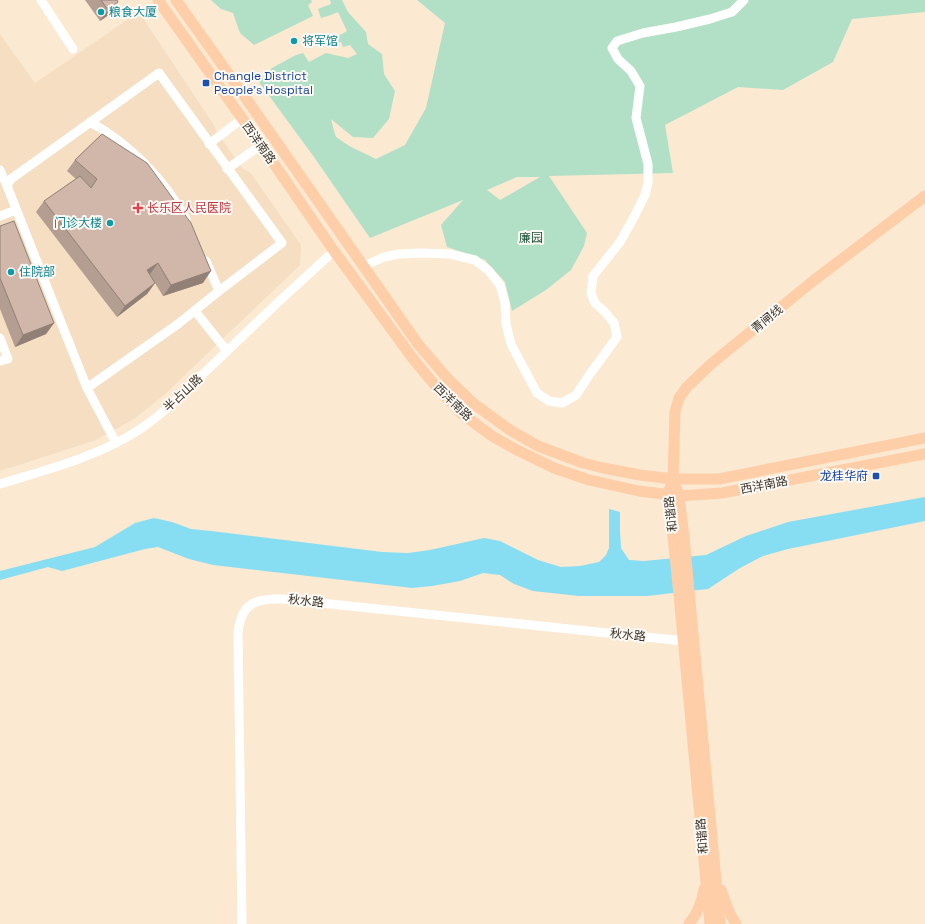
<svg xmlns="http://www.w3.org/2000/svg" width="925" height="924" viewBox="0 0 925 924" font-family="'Space Grotesk','Noto Sans SC',sans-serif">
<rect width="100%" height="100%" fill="#fbe9d2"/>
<path fill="#f5dec1" d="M 139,12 L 215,127 L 216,131 L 243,169 L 250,172 L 301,245 L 300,265 L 164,395 L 134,419 L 96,440 L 0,471 L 0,34 L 35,83 Z"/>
<g fill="#b1e0c6" fill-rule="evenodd">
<path d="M 211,0 L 311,0 L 312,2 L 308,5 L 313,16 L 254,45 L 240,33 L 233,13 L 221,9 Z"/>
<path d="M 330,0 L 342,0 L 348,12 L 366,32 L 368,44 L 382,54 L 384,74 L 395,91 L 389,119 L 373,138 L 353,137 L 331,119 L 334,131 L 336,137 L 351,147 L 376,159 L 405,145 L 426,108 L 445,23 L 417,0 L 925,0 L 925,12 L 852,19 L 833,62 L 783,90 L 738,87 L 665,125 L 673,173 L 549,176 L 587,233 L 584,246 L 571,270 L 546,290 L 512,311 L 505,282 L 485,260 L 447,247 L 441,225 L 463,200 L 370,238 L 314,157 L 259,82 L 272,68 L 296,55 L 303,53 L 309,62 L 326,53 L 348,58 L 357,54 L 350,45 L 343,47 L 341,42 L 332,44 L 331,40 L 347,31 L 338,12 L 331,15 L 321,18 L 318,9 L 331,4 ZM 517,177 L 540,177 L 500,200 L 487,190 Z"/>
</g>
<path fill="#87ddf2" d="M 925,497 L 925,521 L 788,549 L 763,556 L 740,568 L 708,589 L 647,596 L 579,596 L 533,591 L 514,584 L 500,575 L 483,573 L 460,581 L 432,586 L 412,588 L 213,565 L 189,559 L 158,547 L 145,549 L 62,571 L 48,567 L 0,580 L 0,571 L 95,547 L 135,523 L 154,518 L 172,522 L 191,529 L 211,531 L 382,552 L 408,553 L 430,550 L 484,538 L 500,541 L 538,560 L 561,567 L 580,566 L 599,562 L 606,555 L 609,548 L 609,509 L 620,512 L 620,532 L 621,548 L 629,560 L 644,561 L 706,555 L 746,536 L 788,522 Z"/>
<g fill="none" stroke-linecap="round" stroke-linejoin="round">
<g stroke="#fff" stroke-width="9">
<path d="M 41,0 L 73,49"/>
<path d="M 90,122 C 130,144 164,179 186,219"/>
<path d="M 209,144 L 242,119"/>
<path d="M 227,169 L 261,145"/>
<path d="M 0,170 L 7,186"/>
<path d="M 0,216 L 16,210"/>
<path d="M 206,261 L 219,291"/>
<path d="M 364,266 L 384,257 L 399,254 L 422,253 L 450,254 L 475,260 L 489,271 L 500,285 L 505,303 L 506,324 L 511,344 L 537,393 L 549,401 L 562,403 L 576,395 L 590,374 L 617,337 L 614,323 L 605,312 L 595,303 L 591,293 L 593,276 L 620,242 L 634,217 L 645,195 L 648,183 L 648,164 L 636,118 L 640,86 L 631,71 L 618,59 L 612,48 L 617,41 L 643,33 L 676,27 L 710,19 L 732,12 L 744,0"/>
<path d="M 195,311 L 227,351"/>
<path d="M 0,338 L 8,359 L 0,361"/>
<path d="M 87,388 L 178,324 L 219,291 L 282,243 L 159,73 L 11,179 L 7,186 L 87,388 L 116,443"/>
<path d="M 0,484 C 46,470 93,458 134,433 C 149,424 162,413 175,401 L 274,306 L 334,251"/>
<path d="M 242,924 L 238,633 C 241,603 256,598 282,599 L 684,641"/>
</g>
<g stroke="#fecea9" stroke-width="11">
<path d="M 158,0 L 261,145 L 334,251 L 414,360 L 439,390 L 461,413 L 492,436 L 515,449 L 554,468 L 589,480 L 639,491 L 679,496 L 722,493 L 925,454"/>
<path d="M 176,0 L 245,97 L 418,344 L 448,379 L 474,404 L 510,430 L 538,446 L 583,463 L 603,468 L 640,475 L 673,479 L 719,479 L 925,438"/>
<path d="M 677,489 L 679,496 L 684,537 L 720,924"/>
<path d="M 721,890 L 729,912 L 736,924"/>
<path d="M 689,924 C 697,914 702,902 704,889"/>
<path d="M 710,924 L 679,595 L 673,536 L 668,494 L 673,479 L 675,412 L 679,398 L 687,387 L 711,364 L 813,281 L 925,196"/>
</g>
</g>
<g fill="#b49d91">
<path d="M 85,0 L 117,0 L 110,14 L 100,21 Z"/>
<path d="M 102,134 L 203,283 L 163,296 L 155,283 L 147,294 L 117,317 L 36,212 L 44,201 L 76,179 L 67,171 L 75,160 Z"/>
<path d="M 0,226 L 54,323 L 46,334 L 15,347 L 0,309 Z"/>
</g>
<g fill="#928076">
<path d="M 118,2 L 110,14 L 100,21 L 108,10 Z"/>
<path d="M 158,263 L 150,274 L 139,282 L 147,270 Z"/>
<path d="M 211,271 L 203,283 L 163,296 L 171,285 Z"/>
<path d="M 155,283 L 147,294 L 117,317 L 125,306 Z"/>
<path d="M 54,323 L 46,334 L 15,347 L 23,335 Z"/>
</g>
<g fill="#d1b7a9" stroke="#928076">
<path d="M 101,0 L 117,0 L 118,2 L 108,10 Z"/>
<path d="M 102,134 L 147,163 L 191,223 L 211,271 L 171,285 L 158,263 L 147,270 L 155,283 L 125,306 L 44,201 L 80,176 L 91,188 L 97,179 L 75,160 Z"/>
<path d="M 14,221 L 54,323 L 23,335 L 0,278 L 0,226 Z"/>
</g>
<g fill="#0f9aa8" stroke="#fcf9f4" stroke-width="1.5">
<circle cx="101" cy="12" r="4"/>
<circle cx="294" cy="41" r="4"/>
<circle cx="110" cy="223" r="4"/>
<circle cx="11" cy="272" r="4"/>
</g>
<g fill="#1a4fb4" stroke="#fcf9f4" stroke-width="1.5">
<rect x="202" y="79" width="8" height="8" rx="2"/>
<rect x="872" y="472" width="8" height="8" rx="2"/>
</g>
<path fill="#e0444e" stroke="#fcf9f4" stroke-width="1.5" d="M136 202h4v4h4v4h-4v4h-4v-4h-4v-4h4z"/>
<g text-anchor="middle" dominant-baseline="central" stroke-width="4" stroke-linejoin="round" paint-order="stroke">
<g font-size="12" fill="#0d838f" stroke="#fcf9f4" text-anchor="start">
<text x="109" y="12">粮食大厦</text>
<text x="302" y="41">将军馆</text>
<text x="102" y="223" text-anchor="end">门诊大楼</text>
<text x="19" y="272">住院部</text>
</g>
<g font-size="12" fill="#164399" stroke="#fcf9f4" text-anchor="start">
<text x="214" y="76">Changle District<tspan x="214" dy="14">People's Hospital</tspan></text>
<text x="868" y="476" text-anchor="end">龙桂华府</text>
</g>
<g font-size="12" fill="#3a332a" stroke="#fcf9f4">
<text transform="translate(259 143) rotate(55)">西洋南路</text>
<text transform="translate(767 319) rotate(-39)">青闸线</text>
<text transform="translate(183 393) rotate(-43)">半占山路</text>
<text transform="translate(453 402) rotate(44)">西洋南路</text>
<text transform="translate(764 485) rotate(-11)">西洋南路</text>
<text transform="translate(671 514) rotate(-96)">和谐路</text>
<text transform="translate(306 601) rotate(6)">秋水路</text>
<text transform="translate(628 635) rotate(6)">秋水路</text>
<text transform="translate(702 836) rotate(-95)">和谐路</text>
</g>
<g font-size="12" fill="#be3a42" stroke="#fcf9f4" text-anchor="start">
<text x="147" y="208">长乐区人民医院</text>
</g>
<g font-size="12" fill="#21563d" stroke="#fcf9f4">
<text x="531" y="238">廉园</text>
</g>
</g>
</svg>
